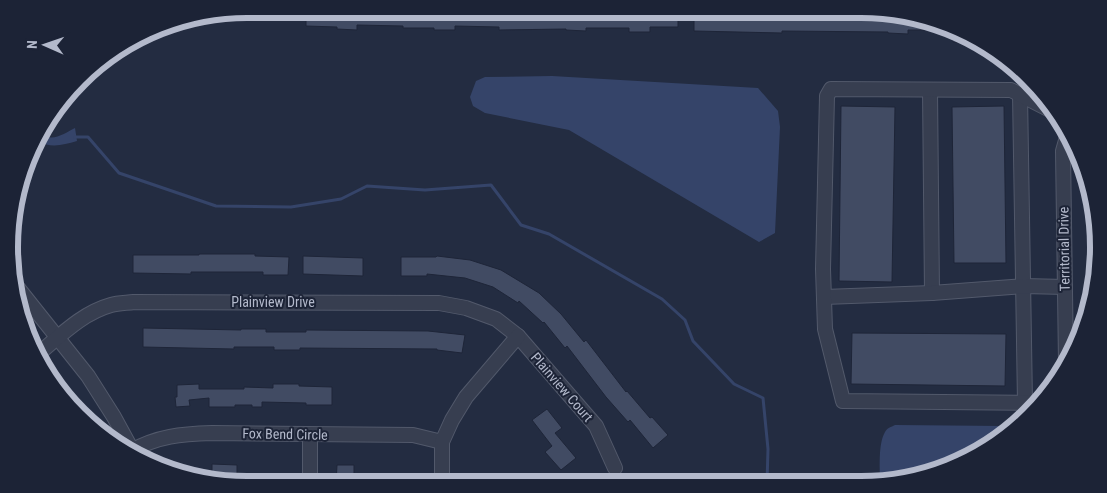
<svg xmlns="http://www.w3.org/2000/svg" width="1107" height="493" viewBox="0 0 1107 493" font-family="'Roboto Condensed',sans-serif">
<rect width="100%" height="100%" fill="#232c41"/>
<g fill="#354469">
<path d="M 552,76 L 758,88 L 778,111 L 780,127 L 775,233 L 759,242 L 569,130 L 485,113 L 473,106 L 470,97 L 476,81 L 485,77 Z"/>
<path d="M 75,128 L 77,141 C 62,145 51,149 36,140 L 40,129 C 41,131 44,135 46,136 C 54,141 67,132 75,128 Z"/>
<path d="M 895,425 L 1003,426 L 1009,428 L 1010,430 L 1005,435 L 952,466 L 892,482 L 880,482 C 880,468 878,444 885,432 C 887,428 891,427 895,425 Z"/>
</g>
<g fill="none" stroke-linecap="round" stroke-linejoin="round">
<path stroke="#354469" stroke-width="3" d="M 75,137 L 88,137 L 119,173 L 216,206 L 291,207 L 341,199 L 367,186 L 425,190 L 491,185 L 521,225 L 549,234 L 662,299 L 685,320 L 693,341 L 734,384 L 763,398 L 768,449 L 767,483"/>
</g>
<g fill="#414b63" stroke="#1e2538">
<path d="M 314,9 L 325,9 L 325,15 L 347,15 L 347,9 L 380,9 L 380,11 L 403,11 L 403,9 L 414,9 L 414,13 L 434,13 L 435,9 L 445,9 L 445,15 L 466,15 L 466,11 L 476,11 L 476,9 L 510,9 L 510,16 L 542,15 L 542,9 L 577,9 L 576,16 L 597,16 L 597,13 L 607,13 L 607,9 L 640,9 L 640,17 L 661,17 L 661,11 L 666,11 L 666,9 L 678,9 L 678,27 L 650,27 L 650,32 L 629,32 L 629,28 L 586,28 L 586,31 L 566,30 L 566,29 L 499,30 L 499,27 L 455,26 L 455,30 L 434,30 L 434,28 L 403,28 L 403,26 L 357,25 L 357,30 L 337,29 L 337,27 L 306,26 L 306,14 L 314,14 Z"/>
<path d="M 694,9 L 705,9 L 705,17 L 728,17 L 728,9 L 738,9 L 738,18 L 761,18 L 762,9 L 772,9 L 772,18 L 790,18 L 790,17 L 803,17 L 803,9 L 836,9 L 836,17 L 855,18 L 855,9 L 863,9 L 866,10 L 866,17 L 898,19 L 898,16 L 949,26 L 948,30 L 908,30 L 908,34 L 888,33 L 888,32 L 782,31 L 782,33 L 694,31 Z"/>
<path d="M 953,28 L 975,43 L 953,42 Z"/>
<path d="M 841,106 L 895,107 L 892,282 L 839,281 Z"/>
<path d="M 1004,106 L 1006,263 L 954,263 L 952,107 Z"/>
<path d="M 199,254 L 255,254 L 255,256 L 289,257 L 288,275 L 263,275 L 263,272 L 191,272 L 191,274 L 133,273 L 133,255 L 199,255 Z"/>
<path d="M 303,256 L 363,258 L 363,276 L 303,274 Z"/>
<path d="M 437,256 L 470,260 L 501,270 L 539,293 L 561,314 L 584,342 L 586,340 L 626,392 L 627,391 L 650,418 L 652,417 L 668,435 L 653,448 L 630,420 L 628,422 L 606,397 L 567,346 L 565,348 L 544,322 L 543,323 L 519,301 L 518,303 L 493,287 L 465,278 L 427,274 L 427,276 L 401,276 L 401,257 L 436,257 Z"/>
<path d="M 143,328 L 241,330 L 241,329 L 266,329 L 266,332 L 306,332 L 306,330 L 428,331 L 465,335 L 462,353 L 437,350 L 437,349 L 300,348 L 300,350 L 274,350 L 274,347 L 234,347 L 234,349 L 143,347 Z"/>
<path d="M 852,333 L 1006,334 L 1005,386 L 851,384 Z"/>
<path d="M 199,384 L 199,389 L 244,389 L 244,387 L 273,388 L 273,384 L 299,384 L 299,386 L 332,387 L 332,405 L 306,405 L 306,403 L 262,402 L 262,407 L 252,407 L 252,405 L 235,405 L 235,407 L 209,407 L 209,398 L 189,400 L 190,406 L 176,407 L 175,397 L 177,397 L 177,385 Z"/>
<path d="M 547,409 L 562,428 L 555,433 L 576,458 L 561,470 L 545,452 L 552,446 L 532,420 Z"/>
<path d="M 212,464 L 237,465 L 237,482 L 212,477 Z"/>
<path d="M 337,465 L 354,465 L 354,484 L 336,484 Z"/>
</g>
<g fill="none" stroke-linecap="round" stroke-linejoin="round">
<g stroke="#52596b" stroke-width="16">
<g id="minor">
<path d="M 930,90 L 932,293"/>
<path d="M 1020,94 L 1025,403"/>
<path d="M 18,288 L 88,376 L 114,417 L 132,450"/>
<path d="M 824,297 L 932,293 L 1024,286 L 1065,287"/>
<path d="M 1066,336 L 1080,336"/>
<path d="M 37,355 C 60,336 82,313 111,305 C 118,303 127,303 134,302 L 439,303 L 466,308 L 496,319 L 518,336 L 596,426 L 615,468"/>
<path d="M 1066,362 L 1063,151 L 1067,137"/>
<path d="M 1037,403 L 843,401 L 825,329 L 823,269 L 827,96 L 831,89 L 1011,90 L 1050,110"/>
<path d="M 131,451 C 158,436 181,434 212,433 L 413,435 L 442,442"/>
<path d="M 310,484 L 310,435"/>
<path d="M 442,484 L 442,442 L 452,420 L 466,397 L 518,336"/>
</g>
</g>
<use href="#minor" stroke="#373e50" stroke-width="14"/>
</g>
<g text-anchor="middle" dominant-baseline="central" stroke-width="4" stroke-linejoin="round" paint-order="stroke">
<g font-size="14" fill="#b3b9cb" stroke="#1c2336">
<text transform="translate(1064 249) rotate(-91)">Territorial Drive</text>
<text x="273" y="302">Plainview Drive</text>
<text transform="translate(562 387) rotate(49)">Plainview Court</text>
<text transform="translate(285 434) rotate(1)">Fox Bend Circle</text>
</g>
</g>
<path d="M0 0H1107V493H0ZM247 18H861A229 229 0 0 1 1090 247V247A229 229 0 0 1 861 476H247A229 229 0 0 1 18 247V247A229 229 0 0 1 247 18Z" fill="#1c2336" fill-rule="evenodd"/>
<path fill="none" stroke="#b3b9cb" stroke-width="6" d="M247 18H861A229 229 0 0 1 1090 247V247A229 229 0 0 1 861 476H247A229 229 0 0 1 18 247V247A229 229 0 0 1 247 18Z"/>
<g transform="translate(45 45) rotate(272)" stroke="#1c2336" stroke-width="4" paint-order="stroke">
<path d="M0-4L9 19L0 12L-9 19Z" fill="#b3b9cb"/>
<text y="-8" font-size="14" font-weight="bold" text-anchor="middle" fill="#b3b9cb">N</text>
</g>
</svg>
